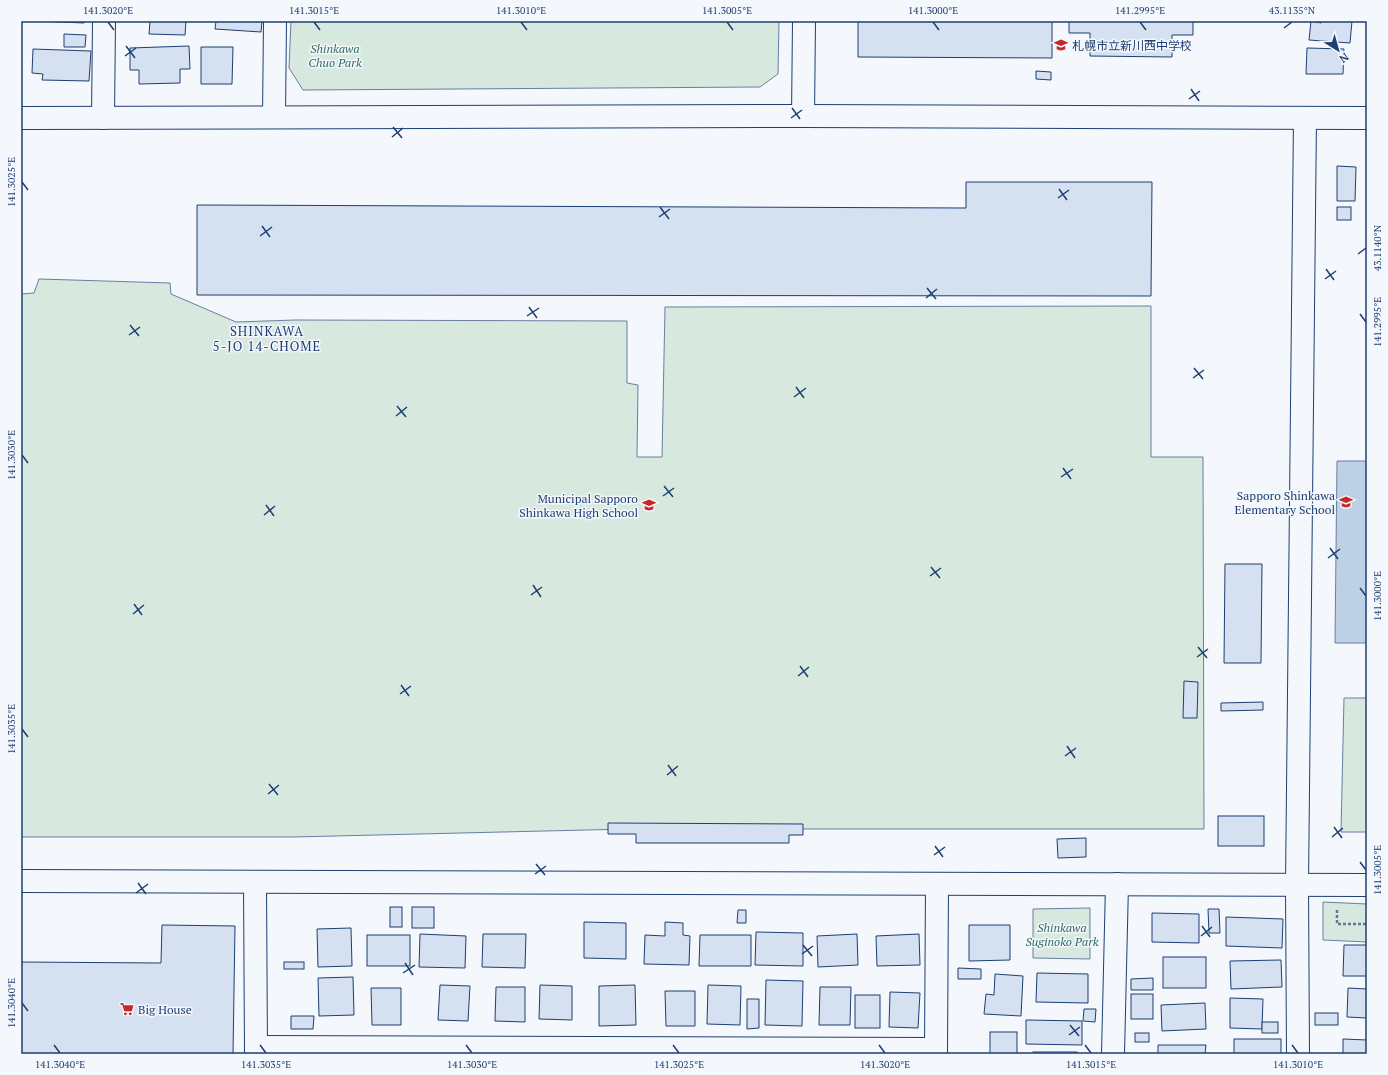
<svg xmlns="http://www.w3.org/2000/svg" width="1388" height="1075" viewBox="0 0 1388 1075" font-family="'PT Serif','Noto Sans JP',serif">
<rect width="100%" height="100%" fill="#f4f7fb"/>
<g fill="#d7e8df" stroke="#687fa3">
<path d="M 291,21 L 779,21 L 778,74 L 760,87 L 303,90 L 289,68 Z"/>
<path d="M 39,279 L 170,283 L 171,294 L 236,322 L 295,320 L 627,321 L 627,383 L 638,385 L 637,457 L 662,457 L 665,307 L 1151,306 L 1151,457 L 1203,457 L 1204,829 L 629,829 L 293,837 L 21,837 L 21,294 L 34,293 Z"/>
<path d="M 1344,698 L 1367,698 L 1367,832 L 1341,832 Z"/>
<path d="M 1323,902 L 1367,904 L 1367,942 L 1323,940 Z"/>
<path d="M 1090,908 L 1090,959 L 1033,958 L 1033,909 Z"/>
</g>
<path fill="#bed0e5" stroke="#687fa3" d="M 1337,461 L 1367,461 L 1367,643 L 1335,643 Z"/>
<g fill="#d5e0f0" stroke="#1d3f73">
<path d="M 37,21 L 84,21 L 84,23 Z"/>
<path d="M 150,21 L 186,21 L 185,35 L 149,34 Z"/>
<path d="M 216,21 L 262,21 L 261,32 L 215,29 Z"/>
<path d="M 858,21 L 1052,21 L 1052,58 L 858,57 Z"/>
<path d="M 1069,21 L 1193,21 L 1193,35 L 1172,35 L 1172,57 L 1090,56 L 1090,33 L 1069,33 Z"/>
<path d="M 1311,21 L 1321,23 L 1321,21 L 1352,21 L 1350,43 L 1309,40 Z"/>
<path d="M 64,34 L 86,35 L 85,47 L 64,47 Z"/>
<path d="M 189,46 L 190,69 L 180,69 L 180,83 L 139,84 L 139,70 L 130,70 L 130,48 Z"/>
<path d="M 201,47 L 233,47 L 232,84 L 201,84 Z"/>
<path d="M 1307,48 L 1344,49 L 1343,74 L 1306,74 Z"/>
<path d="M 33,49 L 91,51 L 89,81 L 42,80 L 43,74 L 32,73 Z"/>
<path d="M 1036,71 L 1051,72 L 1051,80 L 1036,79 Z"/>
<path d="M 1337,166 L 1356,167 L 1355,201 L 1337,201 Z"/>
<path d="M 966,182 L 1152,182 L 1151,296 L 197,295 L 197,205 L 966,208 Z"/>
<rect x="1337" y="207" width="14" height="13"/>
<path d="M 1225,564 L 1262,564 L 1261,663 L 1224,663 Z"/>
<path d="M 1184,681 L 1198,682 L 1197,718 L 1183,718 Z"/>
<path d="M 1263,702 L 1263,710 L 1221,711 L 1221,703 Z"/>
<rect x="1218" y="816" width="46" height="30"/>
<path d="M 608,823 L 803,824 L 803,835 L 789,835 L 789,843 L 636,843 L 636,834 L 608,834 Z"/>
<path d="M 1086,838 L 1086,857 L 1058,858 L 1057,839 Z"/>
<rect x="390" y="907" width="12" height="20"/>
<rect x="412" y="907" width="22" height="21"/>
<path d="M 1208,909 L 1219,909 L 1220,933 L 1209,933 Z"/>
<path d="M 738,910 L 746,910 L 746,923 L 737,923 Z"/>
<path d="M 1152,913 L 1199,914 L 1199,943 L 1152,942 Z"/>
<path d="M 1226,917 L 1283,919 L 1282,948 L 1226,946 Z"/>
<path d="M 584,922 L 626,923 L 626,959 L 584,958 Z"/>
<path d="M 665,922 L 683,923 L 683,935 L 690,936 L 689,965 L 644,964 L 645,935 L 665,936 Z"/>
<path d="M 162,925 L 235,926 L 233,1054 L 21,1054 L 21,962 L 161,963 Z"/>
<path d="M 969,925 L 1010,925 L 1010,960 L 969,961 Z"/>
<path d="M 351,928 L 352,966 L 318,967 L 317,929 Z"/>
<path d="M 756,932 L 803,933 L 803,966 L 755,965 Z"/>
<path d="M 420,934 L 466,936 L 465,968 L 419,967 Z"/>
<path d="M 483,934 L 526,934 L 525,968 L 482,967 Z"/>
<path d="M 857,934 L 858,965 L 818,967 L 817,936 Z"/>
<path d="M 919,934 L 920,965 L 877,966 L 876,936 Z"/>
<rect x="367" y="935" width="43" height="31"/>
<path d="M 700,935 L 751,935 L 751,966 L 699,966 Z"/>
<path d="M 1344,945 L 1367,945 L 1367,976 L 1343,976 Z"/>
<rect x="1163" y="957" width="43" height="31"/>
<path d="M 1281,960 L 1282,987 L 1231,989 L 1230,961 Z"/>
<rect x="284" y="962" width="20" height="7"/>
<path d="M 958,968 L 981,969 L 981,979 L 958,979 Z"/>
<path d="M 1037,973 L 1088,974 L 1088,1003 L 1036,1002 Z"/>
<path d="M 995,974 L 1023,976 L 1021,1016 L 984,1014 L 986,994 L 994,995 Z"/>
<path d="M 353,977 L 354,1015 L 319,1016 L 318,978 Z"/>
<path d="M 1153,978 L 1153,990 L 1131,990 L 1131,979 Z"/>
<path d="M 766,980 L 803,981 L 802,1026 L 765,1025 Z"/>
<path d="M 440,985 L 470,986 L 468,1021 L 438,1020 Z"/>
<path d="M 540,985 L 572,986 L 572,1020 L 539,1019 Z"/>
<path d="M 635,985 L 636,1025 L 599,1026 L 599,986 Z"/>
<path d="M 708,985 L 741,986 L 740,1025 L 707,1024 Z"/>
<path d="M 496,987 L 525,987 L 525,1022 L 495,1021 Z"/>
<path d="M 820,987 L 851,987 L 850,1025 L 819,1025 Z"/>
<path d="M 371,988 L 401,988 L 401,1025 L 372,1025 Z"/>
<path d="M 1348,988 L 1367,989 L 1367,1018 L 1347,1017 Z"/>
<path d="M 665,991 L 695,991 L 695,1026 L 666,1026 Z"/>
<path d="M 890,992 L 920,993 L 918,1028 L 889,1027 Z"/>
<rect x="1131" y="994" width="22" height="25"/>
<rect x="855" y="995" width="25" height="33"/>
<path d="M 1230,998 L 1263,999 L 1262,1029 L 1230,1028 Z"/>
<path d="M 747,999 L 759,999 L 759,1028 L 747,1029 Z"/>
<path d="M 1205,1003 L 1206,1029 L 1162,1031 L 1161,1005 Z"/>
<path d="M 1084,1009 L 1096,1009 L 1095,1022 L 1083,1021 Z"/>
<rect x="1315" y="1013" width="23" height="12"/>
<path d="M 291,1016 L 314,1016 L 313,1029 L 291,1029 Z"/>
<path d="M 1026,1020 L 1082,1021 L 1082,1045 L 1026,1044 Z"/>
<rect x="1262" y="1022" width="16" height="11"/>
<rect x="990" y="1032" width="27" height="22"/>
<rect x="1135" y="1033" width="14" height="9"/>
<rect x="1234" y="1039" width="47" height="15"/>
<path d="M 1343,1039 L 1367,1040 L 1367,1054 L 1343,1054 Z"/>
<path d="M 1158,1045 L 1206,1045 L 1205,1054 L 1158,1054 Z"/>
<rect x="1033" y="1052" width="44" height="2"/>
</g>
<g fill="none" stroke-linecap="round" stroke-linejoin="round">
<g stroke="#1d3f73" stroke-width="24">
<g id="minor">
<path d="M 803,116 L 804,21"/>
<path d="M 274,117 L 275,21"/>
<path d="M 21,118 L 803,116 L 1367,118"/>
<path d="M 103,118 L 104,21"/>
<path d="M 21,881 L 1367,885"/>
<path d="M 255,882 L 256,1054"/>
<path d="M 256,1047 C 483,1049 710,1047 936,1049"/>
<path d="M 936,1054 L 937,884"/>
<path d="M 1113,1054 L 1117,884"/>
<path d="M 1298,1054 L 1297,885 L 1305,118"/>
</g>
</g>
<path stroke="#5e769c" stroke-width="2.5" stroke-dasharray="3 2" stroke-linecap="butt" d="M 1337,910 L 1337,924 L 1367,924"/>
<use href="#minor" stroke="#f4f7fb" stroke-width="22"/>
</g>
<path fill="none" stroke="#1d3f73" stroke-width="1.5" d="M 108,22 L 114,30M 314,22 L 320,30M 521,22 L 527,30M 727,22 L 733,30M 933,22 L 939,30M 1140,22 L 1146,30M 1284,28 L 1292,22M 126,46 L 135,58M 125,56 L 136,48M 1191,89 L 1199,101M 1189,99 L 1200,91M 792,108 L 800,119M 791,118 L 802,110M 393,127 L 402,138M 392,137 L 403,128M 22,182 L 28,190M 1059,189 L 1067,200M 1058,198 L 1069,190M 660,207 L 669,219M 659,217 L 670,209M 262,226 L 270,237M 260,236 L 272,227M 1358,254 L 1366,248M 1326,269 L 1334,280M 1325,279 L 1336,271M 927,288 L 936,299M 926,298 L 937,289M 529,307 L 537,318M 1360,314 L 1366,322M 527,316 L 539,308M 130,325 L 139,336M 129,335 L 140,327M 1194,368 L 1203,379M 1193,378 L 1204,370M 796,387 L 804,398M 794,397 L 806,388M 397,406 L 406,417M 396,416 L 407,407M 22,455 L 28,463M 1063,468 L 1071,479M 1061,477 L 1073,469M 664,486 L 673,497M 663,496 L 674,488M 266,505 L 274,516M 264,515 L 275,506M 1330,548 L 1338,559M 1328,558 L 1340,549M 931,567 L 940,578M 930,576 L 941,568M 533,585 L 541,597M 1360,588 L 1366,596M 531,595 L 542,587M 134,604 L 142,615M 133,614 L 144,605M 1198,647 L 1207,658M 1197,657 L 1208,649M 800,666 L 808,677M 798,676 L 809,667M 401,685 L 409,696M 400,694 L 411,686M 22,729 L 28,737M 1067,746 L 1075,758M 1065,756 L 1076,748M 668,765 L 676,776M 667,775 L 678,766M 269,784 L 278,795M 268,794 L 279,785M 1334,827 L 1342,838M 1332,837 L 1343,828M 935,846 L 943,857M 934,855 L 945,847M 1360,862 L 1366,870M 536,864 L 545,875M 535,874 L 546,866M 138,883 L 146,894M 136,893 L 148,884M 1202,926 L 1210,937M 1201,936 L 1212,927M 803,945 L 812,956M 802,954 L 813,946M 405,963 L 413,975M 403,973 L 415,965M 22,1003 L 28,1011M 1070,1025 L 1079,1036M 1069,1035 L 1080,1027M 54,1045 L 60,1053M 260,1045 L 266,1053M 466,1045 L 472,1053M 673,1045 L 679,1053M 879,1045 L 885,1053M 1085,1045 L 1091,1053M 1292,1045 L 1298,1053"/>
<defs>
<g id="school-bare" transform="scale(1.08)"><path d="M0-5L7-2L0 1L-7-2ZM-4 1L0 2.5L4 1V4Q0 6-4 4Z" fill="#c62828" stroke="#f4f7fb" stroke-width="2.5" paint-order="stroke"/></g>
<g id="supermarket-bare" transform="scale(1.08)"><path d="M-6-5.5h2.5l.6 2H6L4.5 2H-2.5L-4.4-4H-6ZM-1.5 3.2a1.3 1.3 0 1 0 .1 0ZM3 3.2a1.3 1.3 0 1 0 .1 0Z" fill="#c62828" stroke="#f4f7fb" stroke-width="2.5" paint-order="stroke"/></g>
</defs>
<g fill-rule="evenodd">
<use href="#school-bare" x="1061" y="45"/>
<use href="#school-bare" x="1346" y="502"/>
<use href="#school-bare" x="649" y="505"/>
<use href="#supermarket-bare" x="127" y="1009"/>
</g>
<g text-anchor="middle" dominant-baseline="central" stroke-width="3" stroke-linejoin="round" paint-order="stroke">
<g font-size="12" fill="#1d3f73" stroke="#f4f7fb" text-anchor="start">
<text x="1072" y="45">札幌市立新川西中学校</text>
<text x="1335" y="495" text-anchor="end">Sapporo Shinkawa<tspan x="1335" dy="14">Elementary School</tspan></text>
<text x="638" y="498" text-anchor="end">Municipal Sapporo<tspan x="638" dy="14">Shinkawa High School</tspan></text>
<text x="138" y="1009">Big House</text>
</g>
<g font-size="12" font-style="italic" fill="#2c6c60" stroke="#f4f7fb">
<text x="335" y="48">Shinkawa<tspan x="335" dy="14">Chuo Park</tspan></text>
<text x="1062" y="927">Shinkawa<tspan x="1062" dy="14">Suginoko Park</tspan></text>
</g>
<g font-size="13" letter-spacing="1" fill="#1d3f73" stroke="#f4f7fb">
<text x="267" y="331">SHINKAWA<tspan x="267" dy="15">5-JO 14-CHOME</tspan></text>
</g>
</g>
<rect width="1388" height="1075" fill="none" stroke="#f4f7fb" stroke-width="44"/>
<g transform="translate(1338 50) rotate(143)" stroke="#f4f7fb" stroke-width="3" paint-order="stroke">
<path d="M0-3L7 15L0 10L-7 15Z" fill="#1d3f73"/>
<text y="-6" font-size="11" font-weight="bold" text-anchor="middle" fill="#1d3f73">N</text>
</g>
<rect x="22" y="22" width="1344" height="1031" fill="none" stroke="#1d3f73" stroke-width="1.5"/>
<g font-size="10" text-anchor="middle" fill="#1d3f73">
<text x="108" y="14">141.3020°E</text>
<text x="314" y="14">141.3015°E</text>
<text x="521" y="14">141.3010°E</text>
<text x="727" y="14">141.3005°E</text>
<text x="933" y="14">141.3000°E</text>
<text x="1140" y="14">141.2995°E</text>
<text x="1292" y="14">43.1135°N</text>
<text transform="translate(11 182) rotate(-90)" y="4">141.3025°E</text>
<text transform="translate(1377 248) rotate(-90)" y="4">43.1140°N</text>
<text transform="translate(1377 322) rotate(-90)" y="4">141.2995°E</text>
<text transform="translate(11 455) rotate(-90)" y="4">141.3030°E</text>
<text transform="translate(1377 596) rotate(-90)" y="4">141.3000°E</text>
<text transform="translate(11 729) rotate(-90)" y="4">141.3035°E</text>
<text transform="translate(1377 870) rotate(-90)" y="4">141.3005°E</text>
<text transform="translate(11 1003) rotate(-90)" y="4">141.3040°E</text>
<text x="60" y="1068">141.3040°E</text>
<text x="266" y="1068">141.3035°E</text>
<text x="472" y="1068">141.3030°E</text>
<text x="679" y="1068">141.3025°E</text>
<text x="885" y="1068">141.3020°E</text>
<text x="1091" y="1068">141.3015°E</text>
<text x="1298" y="1068">141.3010°E</text>
</g>
</svg>
